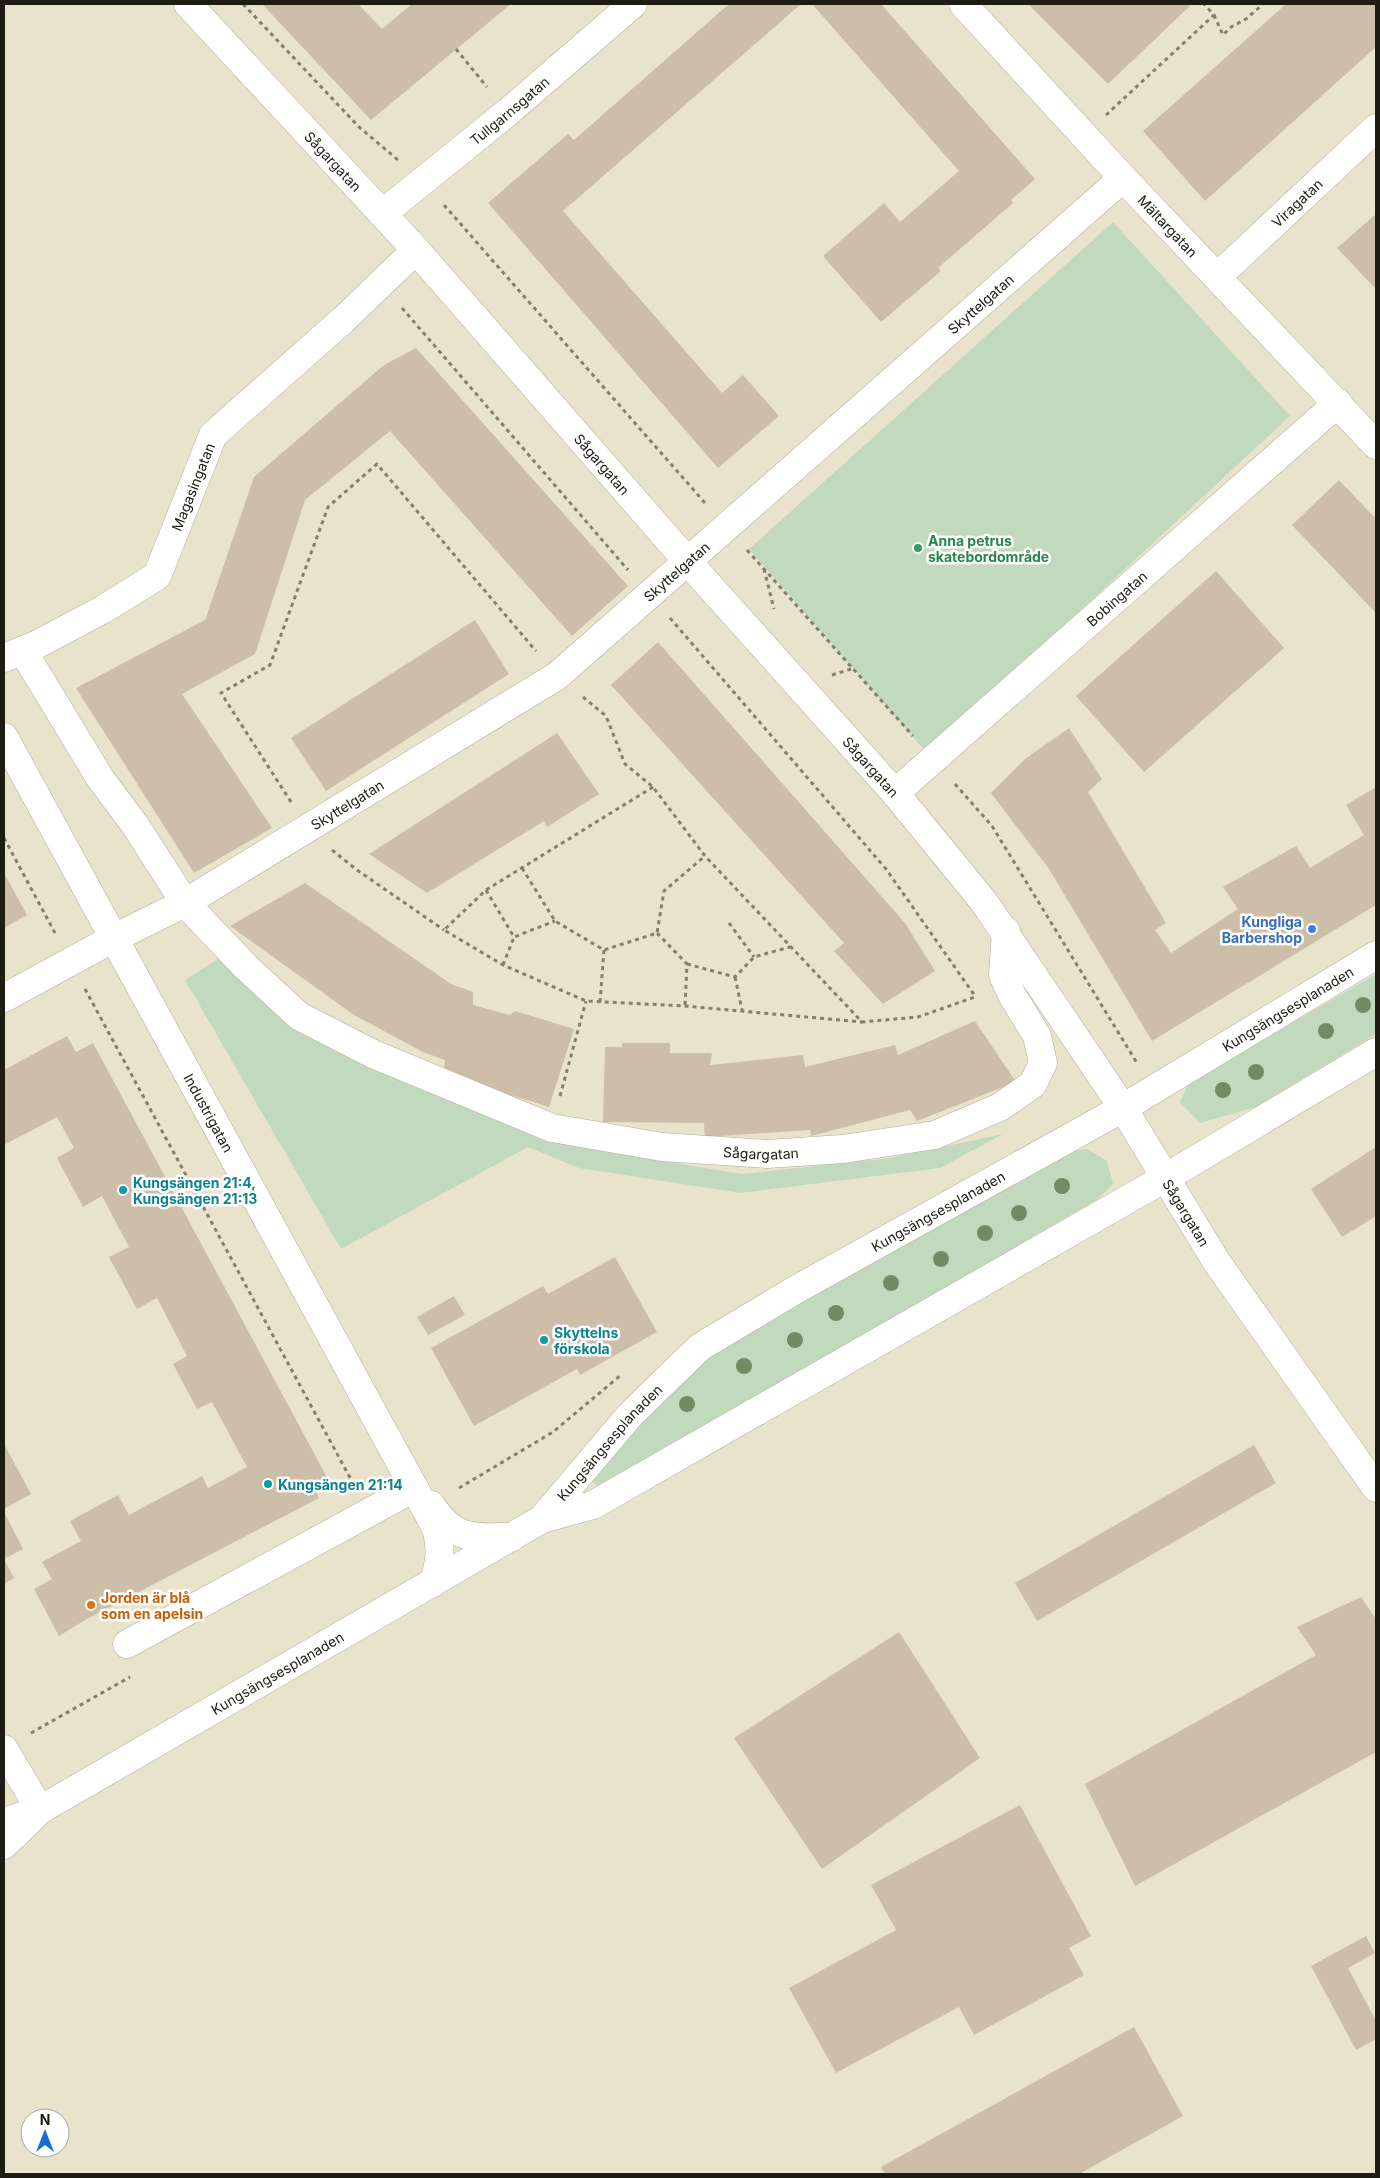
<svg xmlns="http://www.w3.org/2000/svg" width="1380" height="2178" viewBox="0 0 1380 2178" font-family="Inter,sans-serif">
<rect width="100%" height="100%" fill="#eae3cb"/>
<g fill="#c1dabe">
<path d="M 1113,222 L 1290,416 L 927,753 L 749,549 Z"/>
<path d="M 236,947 L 366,1056 L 586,1148 L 742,1174 L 890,1158 L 1003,1134 L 940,1168 L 741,1193 L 579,1168 L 528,1147 L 341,1249 L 185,980 Z"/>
<path d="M 1376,974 L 1376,1034 L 1256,1107 L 1200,1123 L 1180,1102 L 1188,1084 Z"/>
<path d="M 1088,1149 L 1107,1161 L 1113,1184 L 1098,1199 L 599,1488 L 592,1480 L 707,1349 L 1060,1152 Z"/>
</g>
<g fill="#cdbeaa">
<path d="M 262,4 L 358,4 L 382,29 L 412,4 L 511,4 L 371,120 Z"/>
<path d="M 729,4 L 801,4 L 563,211 L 722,393 L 743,375 L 779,416 L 718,468 L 488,203 L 568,134 L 574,140 Z"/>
<path d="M 812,4 L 881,4 L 1035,179 L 1011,200 L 1013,203 L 938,268 L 941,271 L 881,322 L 823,256 L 884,203 L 900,222 L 959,171 Z"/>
<path d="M 1028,4 L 1188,4 L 1190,6 L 1108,84 Z"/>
<path d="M 1286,4 L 1376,4 L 1376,47 L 1205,201 L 1143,131 Z"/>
<path d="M 1376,214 L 1376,289 L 1337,248 Z"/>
<path d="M 416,348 L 628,586 L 572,636 L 390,431 L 305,500 L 255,654 L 182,694 L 272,828 L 194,873 L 76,688 L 205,620 L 254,477 L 384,365 Z"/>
<path d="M 1339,480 L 1376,519 L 1376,613 L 1292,525 Z"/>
<path d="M 1216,571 L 1284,648 L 1144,772 L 1076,696 Z"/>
<path d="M 475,620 L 509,674 L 326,791 L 291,738 Z"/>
<path d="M 658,642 L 905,923 L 935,971 L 883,1004 L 834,951 L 844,943 L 611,685 Z"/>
<path d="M 1069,728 L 1102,779 L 1088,792 L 1166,923 L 1155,930 L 1171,953 L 1238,909 L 1223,887 L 1296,846 L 1310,868 L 1364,835 L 1346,805 L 1376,787 L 1376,905 L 1152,1041 L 1049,869 L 991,793 L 1025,759 Z"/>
<path d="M 557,733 L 599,794 L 547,827 L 544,821 L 427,893 L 369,854 Z"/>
<path d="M 4,873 L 27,915 L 4,928 Z"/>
<path d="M 305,883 L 451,984 L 473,992 L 473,1005 L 510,1015 L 515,1011 L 574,1029 L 549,1107 L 444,1074 L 445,1060 L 423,1052 L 354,1015 L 230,926 Z"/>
<path d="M 975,1021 L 1016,1082 L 917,1121 L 910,1110 L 811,1136 L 810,1130 L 705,1137 L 704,1123 L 603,1122 L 605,1047 L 622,1047 L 622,1043 L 670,1043 L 670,1053 L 712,1053 L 710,1065 L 803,1055 L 805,1067 L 895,1045 L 898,1055 Z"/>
<path d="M 67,1036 L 76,1052 L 93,1043 L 329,1481 L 314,1488 L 319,1498 L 85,1620 L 59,1636 L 34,1589 L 52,1579 L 42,1562 L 81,1541 L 70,1521 L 118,1495 L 129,1515 L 202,1476 L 208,1488 L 247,1467 L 212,1402 L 197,1409 L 173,1364 L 187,1356 L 157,1298 L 137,1309 L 109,1257 L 129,1247 L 102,1196 L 83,1207 L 57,1158 L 74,1148 L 57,1117 L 4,1145 L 4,1070 Z"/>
<path d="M 1376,1147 L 1376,1216 L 1342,1237 L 1311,1189 Z"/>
<path d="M 615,1257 L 657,1332 L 580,1375 L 577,1369 L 474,1426 L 431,1348 L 543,1286 L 548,1294 Z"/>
<path d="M 454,1296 L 465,1315 L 428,1335 L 417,1317 Z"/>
<path d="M 4,1444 L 31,1494 L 4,1509 Z"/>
<path d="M 1254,1445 L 1276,1483 L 1037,1621 L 1015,1583 Z"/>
<path d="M 4,1512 L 23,1549 L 4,1559 L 14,1578 L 4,1584 Z"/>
<path d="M 1361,1597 L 1376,1619 L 1376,1752 L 1135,1886 L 1085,1784 L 1316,1655 L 1297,1627 Z"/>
<path d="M 899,1632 L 980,1758 L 822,1869 L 734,1738 Z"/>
<path d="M 1020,1805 L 1091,1936 L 1069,1948 L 1084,1975 L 974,2035 L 959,2007 L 836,2073 L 789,1988 L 896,1930 L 871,1885 Z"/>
<path d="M 1366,1936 L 1375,1953 L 1348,1968 L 1376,2021 L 1376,2039 L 1356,2050 L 1311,1966 Z"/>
<path d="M 1134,2027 L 1183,2116 L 1079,2174 L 885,2174 L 881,2167 Z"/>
</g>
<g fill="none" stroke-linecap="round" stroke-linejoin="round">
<g stroke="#b4ad97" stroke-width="29">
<g id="minor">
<path id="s1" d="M 188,4 L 416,250 L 688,562 L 895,793 L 984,902 L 1123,1108 L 1216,1261 L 1376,1488"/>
<path id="s2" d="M 963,4 L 1123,178 L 1376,445"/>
<path id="s3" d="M 382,214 L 508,112 L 633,4"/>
<path id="s4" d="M 1217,277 L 1376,128"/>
<path id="s5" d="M 23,651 L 100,778 L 135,825 L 185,903 L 247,968 L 299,1016 L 373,1054 L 552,1128 L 662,1147 L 767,1154 L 843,1149 L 935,1135 L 1000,1107 L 1033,1084 L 1043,1063 L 1037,1036 L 1012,995 L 1003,975 L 1006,931"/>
<path id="s6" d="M 4,658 L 36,645 L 102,610 L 157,576 L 213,435 L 343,320 L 416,250"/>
<path id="s7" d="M 4,737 L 436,1528 C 442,1548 440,1564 433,1583"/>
<path id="s8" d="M 895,793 L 1338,403"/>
<path id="s9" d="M 4,998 L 114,938 L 185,903 L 557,676 L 1123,178"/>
<path d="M 431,1505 C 455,1542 474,1537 512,1537"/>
<path id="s10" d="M 542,1519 L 630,1415 L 700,1347 L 797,1289 L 1123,1108 L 1376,955"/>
<path d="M 127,1644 L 414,1488"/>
<path d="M 4,1749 L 40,1810"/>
<path id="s11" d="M 4,1822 L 40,1810 L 542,1519 L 593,1505 L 1165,1178 L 1376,1052"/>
<path d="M 4,1845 L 35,1815"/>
</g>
</g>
<g stroke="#847f6f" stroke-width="3" stroke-dasharray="4 4" stroke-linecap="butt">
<path d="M 243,4 L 359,127 L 398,160"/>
<path d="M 1214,15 L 1223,35 L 1231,27 L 1246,19 L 1263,4"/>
<path d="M 456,49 L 487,87"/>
<path d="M 1106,115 L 1214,15 L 1204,4"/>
<path d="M 444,205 L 705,503"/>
<path d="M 402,308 L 628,570"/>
<path d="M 747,550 L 913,736"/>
<path d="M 764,569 L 774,609"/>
<path d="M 670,618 L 886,869 L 975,996"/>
<path d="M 832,675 L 851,669"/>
<path d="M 583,697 L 606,716 L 625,764 L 653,787 L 705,856 L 862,1022 L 918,1017 L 975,997"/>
<path d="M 955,784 L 992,826 L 1137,1063"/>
<path d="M 653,787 L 486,890 L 444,930 L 503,965 L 586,1001 L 685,1006 L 862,1022"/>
<path d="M 291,802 L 221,693 L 270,665 L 328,507 L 377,464 L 536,651"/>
<path d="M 4,838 L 55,933"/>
<path d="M 332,850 L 357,870 L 444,930"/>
<path d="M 522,868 L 555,921 L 604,950 L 657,933 L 664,891 L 705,856"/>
<path d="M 486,890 L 514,937 L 555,921"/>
<path d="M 729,923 L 754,957"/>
<path d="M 657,933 L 687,964 L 685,1006"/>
<path d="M 687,964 L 735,977 L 754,957 L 790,947"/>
<path d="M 503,965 L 514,937"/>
<path d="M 735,977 L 742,1010"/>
<path d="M 85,989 L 354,1485"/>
<path d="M 600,1002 L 604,950"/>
<path d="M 560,1096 L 586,1001"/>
<path d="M 459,1488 L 553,1432 L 621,1375"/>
<path d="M 31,1733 L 130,1677"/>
</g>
<use href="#minor" stroke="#fff" stroke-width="28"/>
</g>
<g fill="#728b63">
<circle cx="1363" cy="1005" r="8"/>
<circle cx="1326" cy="1031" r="8"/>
<circle cx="1256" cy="1072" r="8"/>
<circle cx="1223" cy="1090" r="8"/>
<circle cx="1062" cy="1186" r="8"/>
<circle cx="1019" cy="1213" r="8"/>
<circle cx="985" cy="1233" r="8"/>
<circle cx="941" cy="1259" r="8"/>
<circle cx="891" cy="1283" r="8"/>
<circle cx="836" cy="1313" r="8"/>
<circle cx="795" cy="1340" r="8"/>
<circle cx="744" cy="1366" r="8"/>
<circle cx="687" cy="1404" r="8"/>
</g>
<circle fill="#2e9e5b" stroke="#fff" stroke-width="2" cx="918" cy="548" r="5"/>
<circle fill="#3f7fe0" stroke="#fff" stroke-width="2" cx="1312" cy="929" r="5"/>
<g fill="#0f9aa8" stroke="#fff" stroke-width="2">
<circle cx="123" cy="1190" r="5"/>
<circle cx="544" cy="1340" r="5"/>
<circle cx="268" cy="1484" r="5"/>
</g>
<circle fill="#e8710a" stroke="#fff" stroke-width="2" cx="91" cy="1605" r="5"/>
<g text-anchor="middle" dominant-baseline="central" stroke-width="5" stroke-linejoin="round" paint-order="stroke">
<g font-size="14" fill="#1e1c13" stroke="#fff">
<text stroke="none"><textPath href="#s3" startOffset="164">Tullgarnsgatan</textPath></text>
<text stroke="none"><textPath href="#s1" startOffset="214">Sågargatan</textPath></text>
<text stroke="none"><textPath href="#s4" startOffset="109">Viragatan</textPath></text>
<text stroke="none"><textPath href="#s2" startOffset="302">Mältargatan</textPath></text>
<text stroke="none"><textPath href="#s9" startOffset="1204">Skyttelgatan</textPath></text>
<text stroke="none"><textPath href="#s1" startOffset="619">Sågargatan</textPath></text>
<text stroke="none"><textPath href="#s6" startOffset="270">Magasingatan</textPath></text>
<text stroke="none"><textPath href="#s9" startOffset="799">Skyttelgatan</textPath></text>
<text stroke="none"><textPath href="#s8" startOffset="295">Bobingatan</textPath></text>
<text stroke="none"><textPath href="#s1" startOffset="1024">Sågargatan</textPath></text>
<text stroke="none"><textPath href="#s9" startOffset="394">Skyttelgatan</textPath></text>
<text stroke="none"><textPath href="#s10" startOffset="912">Kungsängsesplanaden</textPath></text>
<text stroke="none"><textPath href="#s7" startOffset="428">Industrigatan</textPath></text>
<text stroke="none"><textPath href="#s5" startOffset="948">Sågargatan</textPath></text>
<text stroke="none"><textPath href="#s10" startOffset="508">Kungsängsesplanaden</textPath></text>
<text stroke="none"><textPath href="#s1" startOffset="1571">Sågargatan</textPath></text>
<text stroke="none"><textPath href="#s10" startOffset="102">Kungsängsesplanaden</textPath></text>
<text stroke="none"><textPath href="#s11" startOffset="312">Kungsängsesplanaden</textPath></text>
</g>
<g font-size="14" font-weight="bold" fill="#27864d" stroke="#fff" text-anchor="start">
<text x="928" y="540">Anna petrus<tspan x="928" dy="16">skatebordområde</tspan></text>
</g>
<g font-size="14" font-weight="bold" fill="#366cbe" stroke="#fff" text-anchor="end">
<text x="1302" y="921">Kungliga<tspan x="1302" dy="16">Barbershop</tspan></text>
</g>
<g font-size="14" font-weight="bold" fill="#0d838f" stroke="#fff" text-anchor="start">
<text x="133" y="1182">Kungsängen 21:4,<tspan x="133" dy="16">Kungsängen 21:13</tspan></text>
<text x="554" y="1332">Skyttelns<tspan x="554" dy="16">förskola</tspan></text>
<text x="278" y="1484">Kungsängen 21:14</text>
</g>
<g font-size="14" font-weight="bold" fill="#c56008" stroke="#fff" text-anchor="start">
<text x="101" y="1597">Jorden är blå<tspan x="101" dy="16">som en apelsin</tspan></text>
</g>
</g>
<rect width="1380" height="2178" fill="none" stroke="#1e1c13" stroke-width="10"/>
<g transform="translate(45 2133)"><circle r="24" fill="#ffffff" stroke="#a5a4a1"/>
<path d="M0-4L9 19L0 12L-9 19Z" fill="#156dd7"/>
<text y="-8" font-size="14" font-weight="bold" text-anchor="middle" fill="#1e1c13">N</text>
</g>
</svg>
